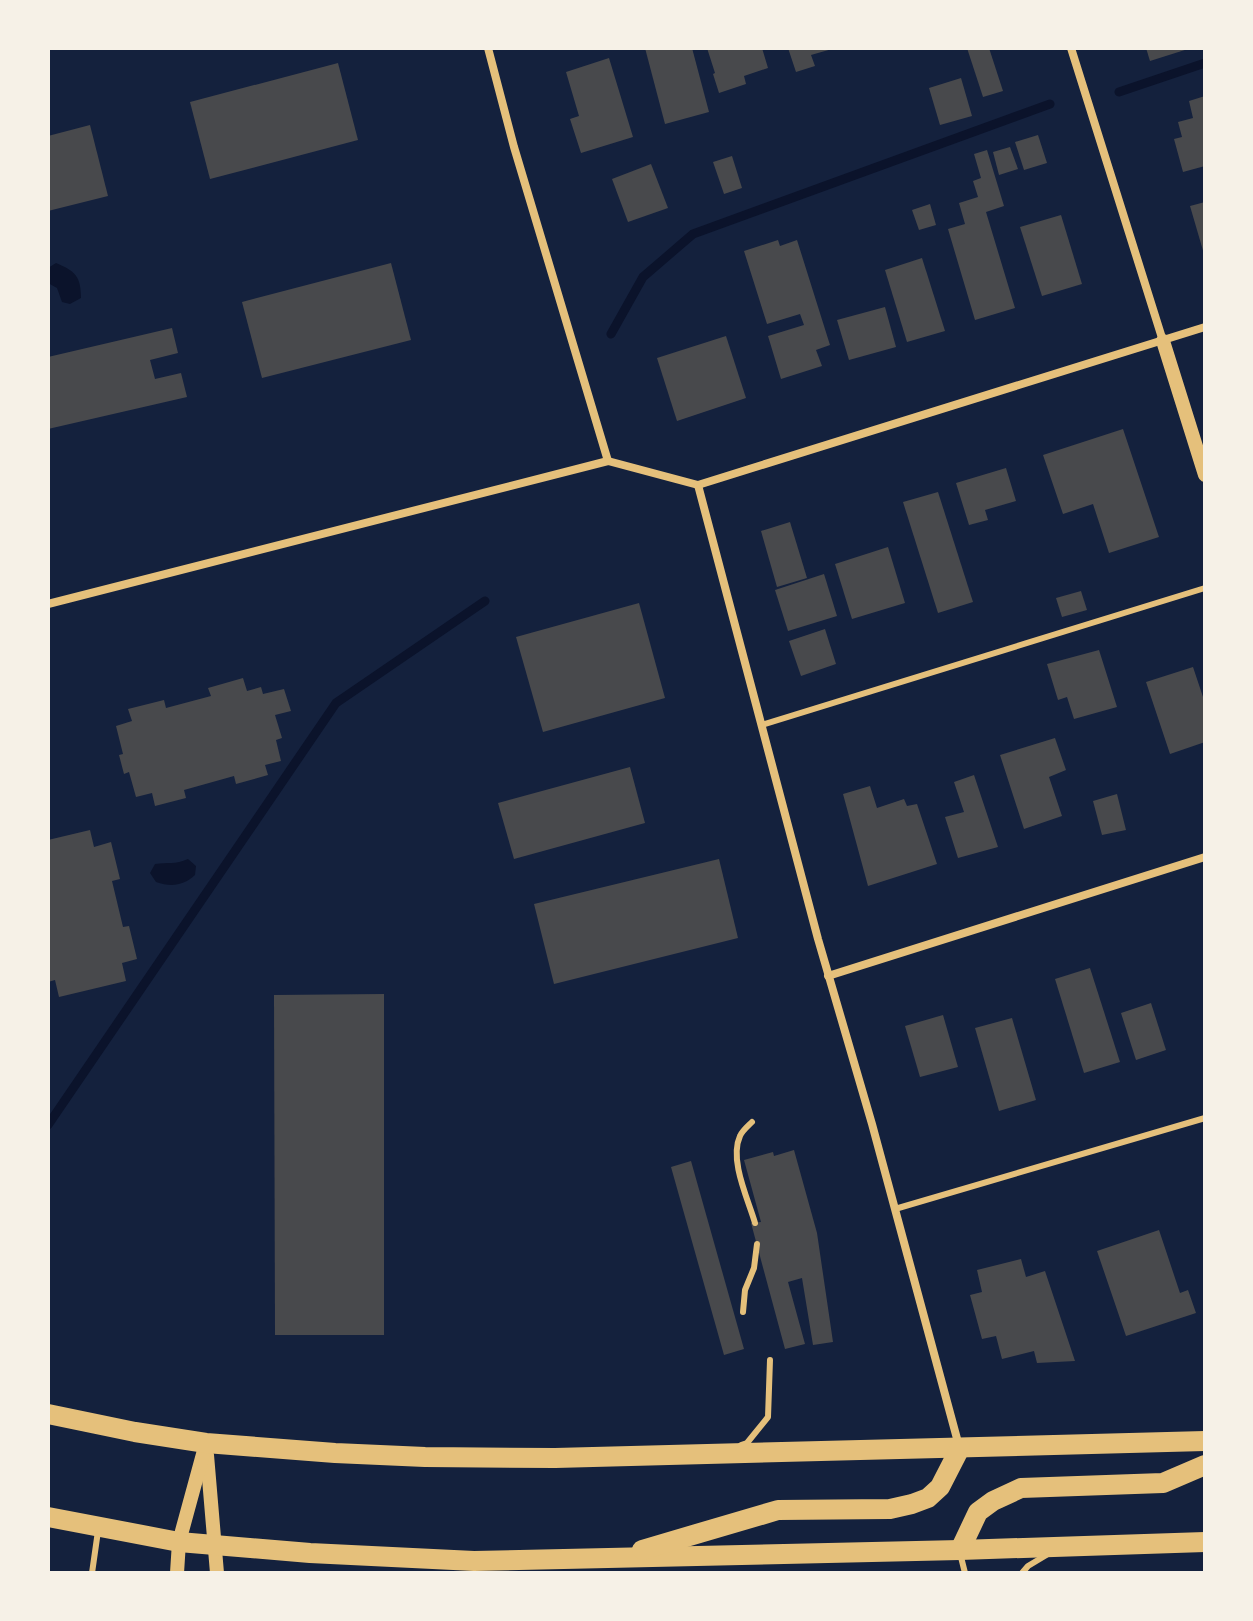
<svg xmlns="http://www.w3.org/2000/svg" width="1253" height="1621" viewBox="0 0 1253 1621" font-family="Merriweather,serif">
<rect width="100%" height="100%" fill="#14213d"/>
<g fill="#0b132b">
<path d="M 56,263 C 75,271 81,276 81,298 L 70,304 L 62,302 L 57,288 L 48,283 L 48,268 Z"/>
<path d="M 188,859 L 196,866 L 195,875 C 183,886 171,887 156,882 L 150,873 L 155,864 C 168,862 175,865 188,859 Z"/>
</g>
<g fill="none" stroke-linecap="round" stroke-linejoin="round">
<g stroke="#0b132b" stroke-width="9">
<path d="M 1119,92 L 1205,63"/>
<path d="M 611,334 L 643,277 L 693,234 L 1050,104"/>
<path d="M 48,1125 L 336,703 L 485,601"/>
</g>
</g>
<g fill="#48494c">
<path d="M 645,48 L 692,48 L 709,112 L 665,124 Z"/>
<path d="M 707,48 L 762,48 L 768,68 L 744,76 L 746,84 L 719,93 L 713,74 L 715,73 Z"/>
<path d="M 788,48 L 832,48 L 832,49 L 811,55 L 815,66 L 796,72 Z"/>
<path d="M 967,48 L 989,48 L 1003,91 L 983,97 Z"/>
<path d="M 1146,48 L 1188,48 L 1188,49 L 1150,61 Z"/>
<path d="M 609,58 L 633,137 L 581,153 L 570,119 L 579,116 L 566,72 Z"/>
<path d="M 338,63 L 358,140 L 210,179 L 190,102 Z"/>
<path d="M 961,78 L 972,116 L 940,125 L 929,88 Z"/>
<path d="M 1205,96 L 1205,166 L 1183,172 L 1174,139 L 1182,137 L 1178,122 L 1193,118 L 1189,101 Z"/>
<path d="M 90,125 L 108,196 L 48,211 L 48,136 Z"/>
<path d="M 1038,135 L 1047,163 L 1024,170 L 1015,142 Z"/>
<path d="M 1010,147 L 1018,169 L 999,175 L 993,152 Z"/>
<path d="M 987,150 L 1004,206 L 986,212 L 1015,308 L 975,320 L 948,229 L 965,224 L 959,203 L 978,197 L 973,181 L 981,178 L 974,154 Z"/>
<path d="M 732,156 L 742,188 L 724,194 L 713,162 Z"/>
<path d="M 651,164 L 668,208 L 628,222 L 612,179 Z"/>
<path d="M 1205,202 L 1205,254 L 1204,254 L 1190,206 Z"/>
<path d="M 930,204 L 936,225 L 919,230 L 912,210 Z"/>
<path d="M 1061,215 L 1082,284 L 1042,296 L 1020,227 Z"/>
<path d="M 778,240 L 780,246 L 797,240 L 830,345 L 816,350 L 822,366 L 781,379 L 768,336 L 804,325 L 800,314 L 767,324 L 744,251 Z"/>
<path d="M 922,258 L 945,331 L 907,342 L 885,270 Z"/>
<path d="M 391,263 L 411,340 L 262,378 L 242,302 Z"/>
<path d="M 885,307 L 896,347 L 849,360 L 837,320 Z"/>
<path d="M 172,328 L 178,353 L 150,360 L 155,379 L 181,373 L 187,397 L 48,429 L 48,357 Z"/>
<path d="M 726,336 L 746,398 L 677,421 L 657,358 Z"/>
<path d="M 1123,429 L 1159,537 L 1109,553 L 1093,504 L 1063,514 L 1043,455 Z"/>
<path d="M 1006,468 L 1016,501 L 985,510 L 988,520 L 969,525 L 956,483 Z"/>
<path d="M 938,492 L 973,602 L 938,613 L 903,502 Z"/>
<path d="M 790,522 L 807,578 L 777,587 L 761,531 Z"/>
<path d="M 888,547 L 905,603 L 852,619 L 835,564 Z"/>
<path d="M 824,574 L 837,616 L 788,631 L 775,590 Z"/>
<path d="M 1081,591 L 1087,610 L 1062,617 L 1056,598 Z"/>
<path d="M 639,603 L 665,698 L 543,732 L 516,637 Z"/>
<path d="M 825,629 L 836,664 L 801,676 L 789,641 Z"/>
<path d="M 1099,650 L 1117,707 L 1074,719 L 1067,697 L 1058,700 L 1047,664 Z"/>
<path d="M 1193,667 L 1205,703 L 1205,742 L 1170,754 L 1146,682 Z"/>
<path d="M 243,678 L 247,691 L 261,687 L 263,694 L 284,689 L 291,711 L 275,715 L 282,738 L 276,740 L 281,761 L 265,765 L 268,775 L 236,784 L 234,776 L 184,790 L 186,798 L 155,806 L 152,793 L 136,797 L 129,772 L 124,774 L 119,755 L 123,754 L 116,726 L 132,721 L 128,709 L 164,700 L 166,708 L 211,696 L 208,688 Z"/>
<path d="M 1055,738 L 1066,770 L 1049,777 L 1062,816 L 1024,829 L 1000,755 Z"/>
<path d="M 630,767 L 645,823 L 514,859 L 498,803 Z"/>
<path d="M 974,775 L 998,847 L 958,858 L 945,817 L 964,812 L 954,782 Z"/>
<path d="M 870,786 L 877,808 L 904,799 L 907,806 L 917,804 L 937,864 L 868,886 L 843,794 Z"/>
<path d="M 1117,794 L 1126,830 L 1102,835 L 1093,801 Z"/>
<path d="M 90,830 L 94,847 L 111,842 L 120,879 L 112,881 L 123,927 L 129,926 L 137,959 L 122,963 L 126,981 L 59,997 L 55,980 L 48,982 L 48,840 Z"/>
<path d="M 719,859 L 738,938 L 554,984 L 534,904 Z"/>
<path d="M 1090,968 L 1120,1062 L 1084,1073 L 1055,979 Z"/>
<path d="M 384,994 L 384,1335 L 275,1335 L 274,995 Z"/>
<path d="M 1151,1003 L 1166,1050 L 1136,1060 L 1121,1013 Z"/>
<path d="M 943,1015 L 958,1067 L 920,1077 L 905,1026 Z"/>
<path d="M 1012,1018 L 1036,1100 L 999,1111 L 975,1028 Z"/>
<path d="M 794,1150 L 817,1233 L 833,1342 L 813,1345 L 802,1278 L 788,1282 L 805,1344 L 785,1349 L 751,1223 L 761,1222 L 744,1160 L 773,1152 L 774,1156 Z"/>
<path d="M 691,1161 L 744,1349 L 724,1355 L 671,1167 Z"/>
<path d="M 1159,1230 L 1180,1293 L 1188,1290 L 1196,1313 L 1126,1336 L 1097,1251 Z"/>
<path d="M 1021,1259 L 1026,1277 L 1045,1271 L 1075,1361 L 1037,1363 L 1034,1351 L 1002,1359 L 996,1336 L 982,1339 L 970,1295 L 982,1292 L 977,1270 Z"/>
</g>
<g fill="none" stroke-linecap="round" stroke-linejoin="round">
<g stroke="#e5c07b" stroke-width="6">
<path d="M 762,725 L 1205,588"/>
<path d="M 752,1122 C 748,1126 742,1131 740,1136 C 729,1160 748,1199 755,1223"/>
<path d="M 895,1209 L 1205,1118"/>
<path d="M 743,1312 L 745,1290 L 754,1268 L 757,1244"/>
<path d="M 741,1445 L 747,1443 L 768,1417 L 770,1360"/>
<path d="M 960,1553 L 965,1573"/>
<path d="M 92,1573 L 98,1531"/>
<path d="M 1022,1573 L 1028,1566 L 1048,1554"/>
</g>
<g stroke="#e5c07b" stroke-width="8">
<path d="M 488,48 L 514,147 L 608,461"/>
<path d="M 1071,48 L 1163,341"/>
<path d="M 698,485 L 818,939 L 872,1124 L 959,1446"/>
<path d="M 48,604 L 608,461 L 698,485 L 1205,327"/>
<path d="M 828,976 L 1205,857"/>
</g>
<g stroke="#e5c07b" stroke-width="14">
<path d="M 1163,341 L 1205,475"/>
<path d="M 207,1455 L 217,1573"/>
<path d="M 177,1573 L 179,1542 L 206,1443"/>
</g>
<g stroke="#e5c07b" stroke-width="20">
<path d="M 48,1414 L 135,1432 L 206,1443 L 335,1453 L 425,1457 L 555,1458 L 1205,1441"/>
<path d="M 48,1517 L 179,1542 L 310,1553 L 474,1561 L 960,1550 L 1205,1542"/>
<path d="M 642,1550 L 778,1510 L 890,1509 L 912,1504 L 928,1498 L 940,1487 L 960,1448"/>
<path d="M 960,1550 L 978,1512 L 993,1501 L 1021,1488 L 1163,1483 L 1205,1465"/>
</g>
</g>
<rect width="1253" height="1621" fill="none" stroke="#f6f1e7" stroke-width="100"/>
</svg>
